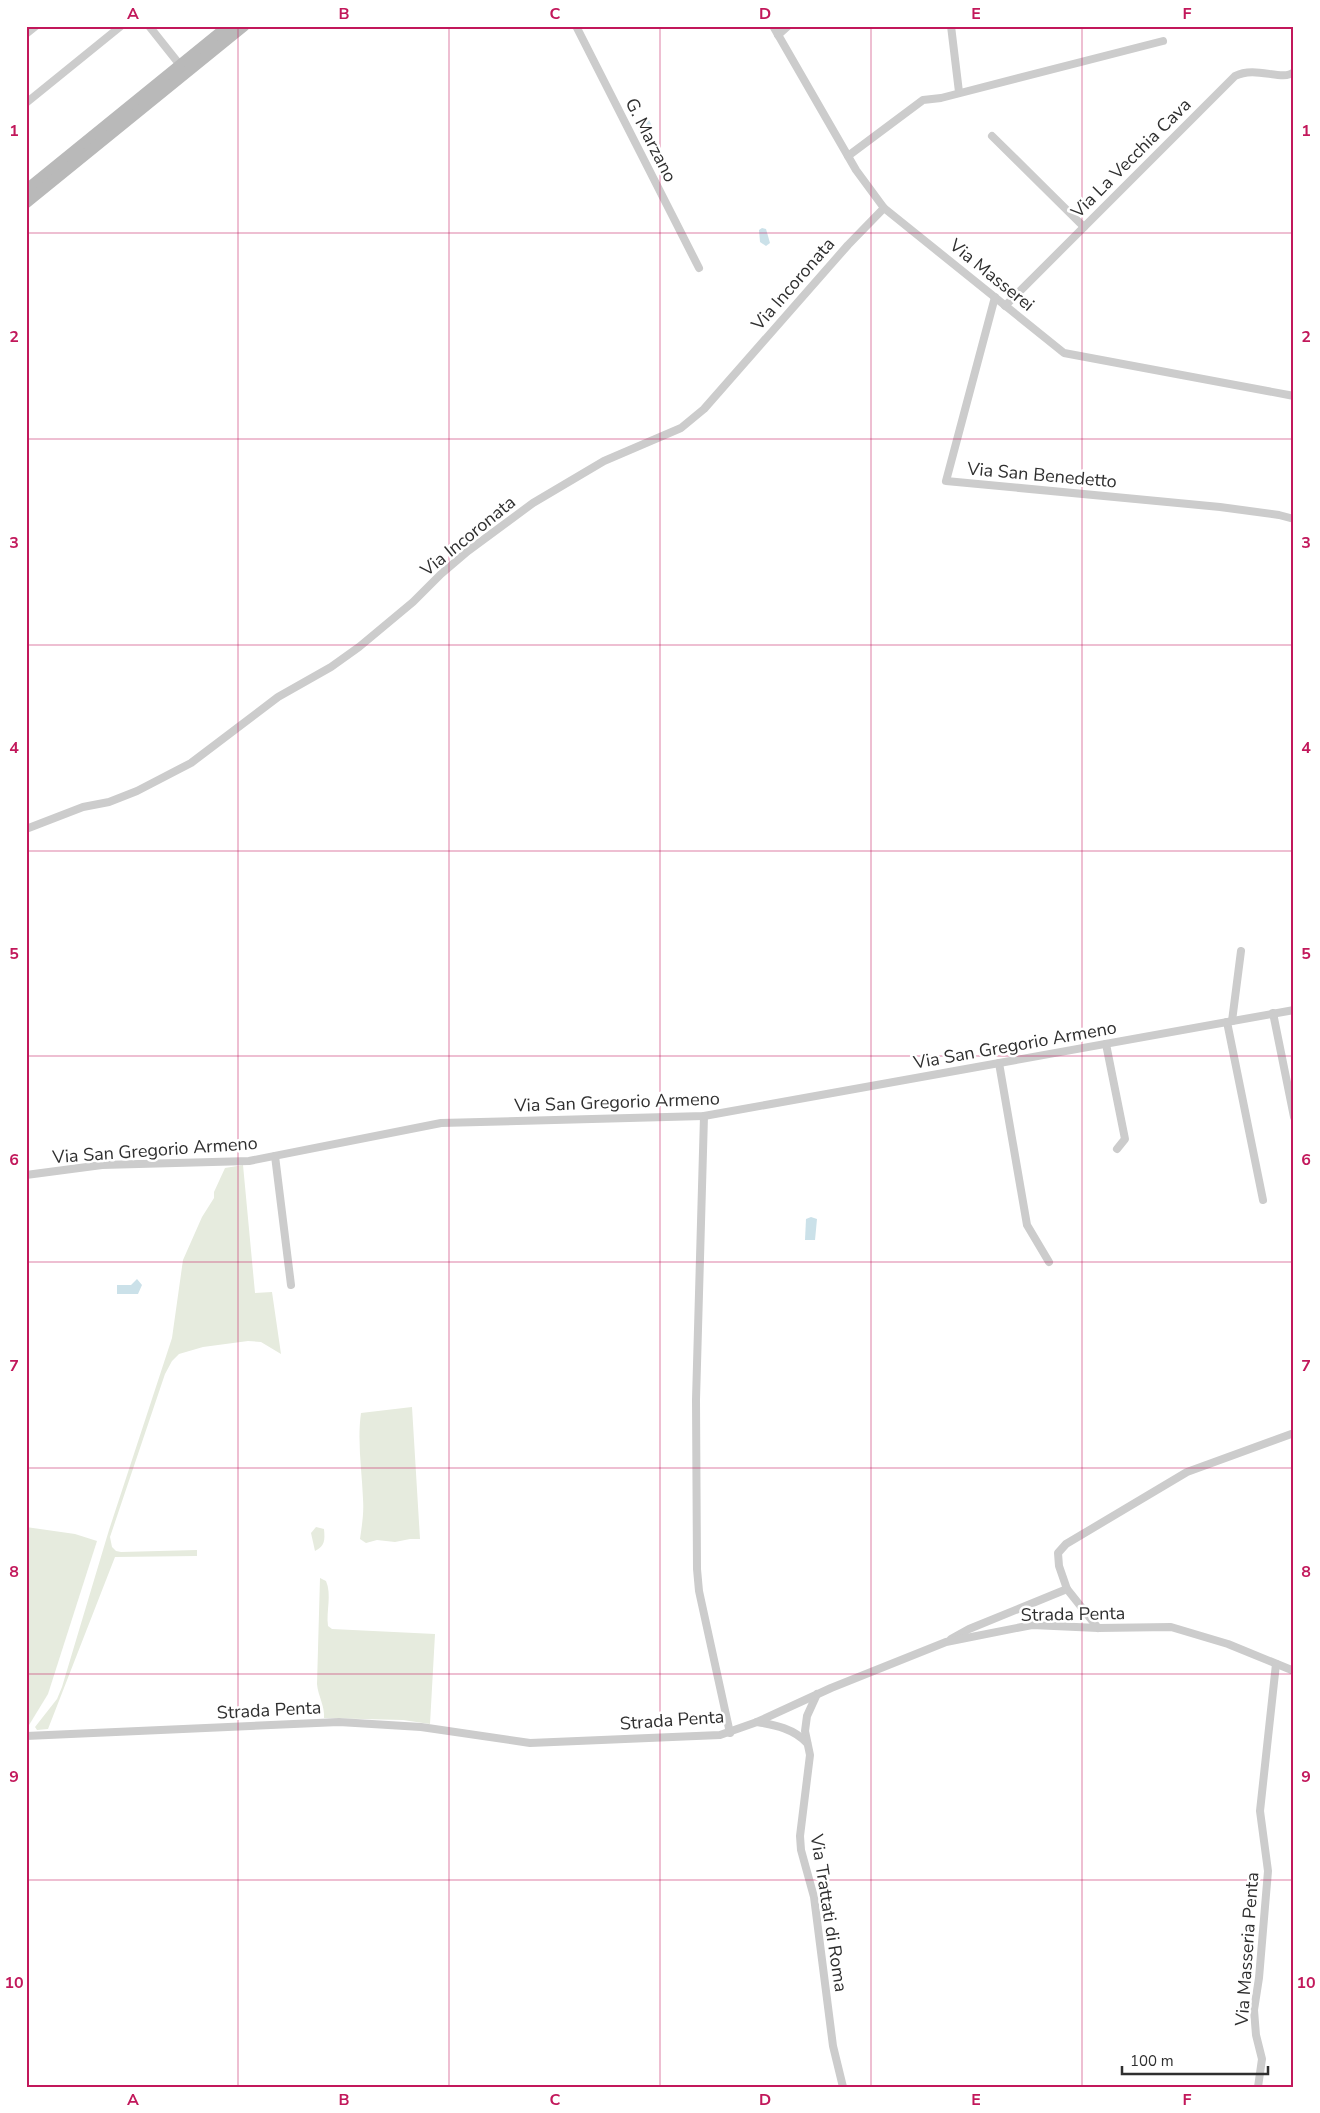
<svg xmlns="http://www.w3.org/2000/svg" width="1320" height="2113" viewBox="0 0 1320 2113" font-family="'Nunito Sans',sans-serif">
<rect width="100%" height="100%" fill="#fff"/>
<g fill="#e6ebde">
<path d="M 243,1165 L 255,1293 L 272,1292 L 281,1354 L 261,1342 L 248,1341 L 203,1347 L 179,1354 L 172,1361 L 165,1374 L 110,1537 L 112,1547 L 116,1551 L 121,1552 L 197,1550 L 197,1556 L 115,1557 L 48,1729 L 37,1730 L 35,1727 L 57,1699 L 62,1687 L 109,1530 L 172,1338 L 183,1260 L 202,1217 L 214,1198 L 214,1192 L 225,1168 Z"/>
<path d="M 412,1407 L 420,1539 L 410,1539 L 395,1542 L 377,1540 L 366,1543 L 360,1539 C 362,1525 364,1513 363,1499 C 362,1470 357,1442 361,1413 Z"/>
<path d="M 26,1527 L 75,1534 L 97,1541 L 48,1694 L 26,1730 Z"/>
<path d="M 316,1527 L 324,1529 C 325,1540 325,1546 315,1551 L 311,1533 Z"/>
<path d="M 320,1578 L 326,1581 C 332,1595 326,1611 328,1626 L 332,1629 L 435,1634 L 430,1724 L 403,1720 L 324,1718 C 325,1706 318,1696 317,1684 Z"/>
</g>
<g fill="#cbe1e9">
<path d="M 649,120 L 653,128 L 641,135 L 638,128 Z"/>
<path d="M 762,228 L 766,229 L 770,243 L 766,246 L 760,242 L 759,230 Z"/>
<path d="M 811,1217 L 817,1219 L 815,1240 L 805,1240 L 806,1219 Z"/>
<path d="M 137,1279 L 142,1285 L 138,1294 L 117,1294 L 117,1285 L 131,1285 Z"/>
</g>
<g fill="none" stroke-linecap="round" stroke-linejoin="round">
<g stroke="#ccc" stroke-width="8">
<path d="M 149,26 L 180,65"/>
<path d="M 576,26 L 699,268"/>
<path d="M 773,26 L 856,170 L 884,208 L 1064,353 L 1294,396"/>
<path d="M 951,26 L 959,92"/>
<path d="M 26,34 L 36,26"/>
<path d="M 778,35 L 788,26"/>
<path d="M 26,103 L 121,26"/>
<path d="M 992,136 L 1084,227"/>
<path d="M 848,156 L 923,100 L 941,98 L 1163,41"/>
<path d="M 995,297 L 946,481 L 1220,507 L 1279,515 L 1294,519"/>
<path d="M 1005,306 L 1235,76 C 1256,65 1282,82 1294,72"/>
<path d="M 26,829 L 83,807 L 109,802 L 137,791 L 191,763 L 278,697 L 331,667 L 359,647 L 413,602 L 441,574 L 468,551 L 533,503 L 604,461 L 681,428 L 704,409 L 848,245 L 884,208"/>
<path d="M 1273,1013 L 1294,1117"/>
<path d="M 1232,1021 L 1241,951"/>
<path d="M 1227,1022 L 1263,1200"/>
<path d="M 1106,1044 L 1125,1139 L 1117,1149"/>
<path d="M 999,1063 L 1027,1225 L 1049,1262"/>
<path d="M 704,1116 L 696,1400 L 697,1569 L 699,1591 L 730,1733"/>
<path d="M 275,1156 L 291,1285"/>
<path d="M 26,1175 L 102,1165 L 249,1161 L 441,1123 L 704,1116 L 1294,1010"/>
<path d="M 1067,1589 L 1098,1628"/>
<path d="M 951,1639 L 969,1629 L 1067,1589 L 1059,1566 L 1058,1553 L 1066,1544 L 1187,1472 L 1294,1433"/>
<path d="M 817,1694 L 807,1716 L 805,1731 L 810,1755 L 800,1836 L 801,1850 L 814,1897 L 833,2046 L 843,2087"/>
<path d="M 757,1722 C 776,1725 794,1729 807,1743"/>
<path d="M 26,1736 L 339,1722 L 421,1727 L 530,1743 L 720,1735 L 757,1722 L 831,1688 L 946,1642 L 1032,1625 L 1098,1628 L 1171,1627 L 1228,1644 L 1294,1671"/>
<path d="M 1258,2087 L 1262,2059 L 1256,2035 L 1254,2010 L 1259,1978 L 1268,1871 L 1260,1811 L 1276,1664"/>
</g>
<g stroke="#b9b9b9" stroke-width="11">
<path d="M 26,190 L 228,26"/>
<path d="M 26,203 L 244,26"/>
</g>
</g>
<path fill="none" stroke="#c2185b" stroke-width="1" stroke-opacity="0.55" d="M 238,26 L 238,2087M 449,26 L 449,2087M 660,26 L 660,2087M 871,26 L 871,2087M 1082,26 L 1082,2087M 26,233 L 1294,233M 26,439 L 1294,439M 26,645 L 1294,645M 26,851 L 1294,851M 26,1056 L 1294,1056M 26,1262 L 1294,1262M 26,1468 L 1294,1468M 26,1674 L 1294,1674M 26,1880 L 1294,1880"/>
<g text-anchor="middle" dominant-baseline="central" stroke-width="5" stroke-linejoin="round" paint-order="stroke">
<g font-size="18" fill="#2f2f2f" stroke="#fff">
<text transform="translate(651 140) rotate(63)">G. Marzano</text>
<text transform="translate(1131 158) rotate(-45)">Via La Vecchia Cava</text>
<text transform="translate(992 275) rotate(39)">Via Masserei</text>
<text transform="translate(793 284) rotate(-49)">Via Incoronata</text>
<text transform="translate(1042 475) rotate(5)">Via San Benedetto</text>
<text transform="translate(468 536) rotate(-39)">Via Incoronata</text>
<text transform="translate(1015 1045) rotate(-10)">Via San Gregorio Armeno</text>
<text transform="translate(617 1102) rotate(-2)">Via San Gregorio Armeno</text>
<text transform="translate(155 1150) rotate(-4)">Via San Gregorio Armeno</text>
<text transform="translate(1073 1614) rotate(-1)">Strada Penta</text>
<text transform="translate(269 1710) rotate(-3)">Strada Penta</text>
<text transform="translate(672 1720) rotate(-4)">Strada Penta</text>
<text transform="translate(829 1913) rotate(81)">Via Trattati di Roma</text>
<text transform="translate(1247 1949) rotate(-86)">Via Masseria Penta</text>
</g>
</g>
<rect width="1320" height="2113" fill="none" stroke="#ffffff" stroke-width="55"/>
<path d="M1122 2066v8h146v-8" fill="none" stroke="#2f2f2f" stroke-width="2.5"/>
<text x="1130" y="2066" font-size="15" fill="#2f2f2f" stroke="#ffffff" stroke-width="4" paint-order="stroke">100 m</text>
<rect x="28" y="28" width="1264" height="2058" fill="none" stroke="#c2185b" stroke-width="2"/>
<g font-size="16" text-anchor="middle" font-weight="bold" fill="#c2185b">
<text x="133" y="19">A</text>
<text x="344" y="19">B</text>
<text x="555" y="19">C</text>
<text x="765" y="19">D</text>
<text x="976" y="19">E</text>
<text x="1187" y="19">F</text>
<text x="14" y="136">1</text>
<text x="1306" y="136">1</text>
<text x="14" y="342">2</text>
<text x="1306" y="342">2</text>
<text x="14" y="548">3</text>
<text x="1306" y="548">3</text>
<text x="14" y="753">4</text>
<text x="1306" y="753">4</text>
<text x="14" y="959">5</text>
<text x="1306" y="959">5</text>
<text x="14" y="1165">6</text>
<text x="1306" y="1165">6</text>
<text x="14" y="1371">7</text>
<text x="1306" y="1371">7</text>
<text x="14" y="1577">8</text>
<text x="1306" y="1577">8</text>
<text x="14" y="1782">9</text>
<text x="1306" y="1782">9</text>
<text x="14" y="1988">10</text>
<text x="1306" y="1988">10</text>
<text x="133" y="2105">A</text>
<text x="344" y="2105">B</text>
<text x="555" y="2105">C</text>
<text x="765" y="2105">D</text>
<text x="976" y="2105">E</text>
<text x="1187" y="2105">F</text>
</g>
</svg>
